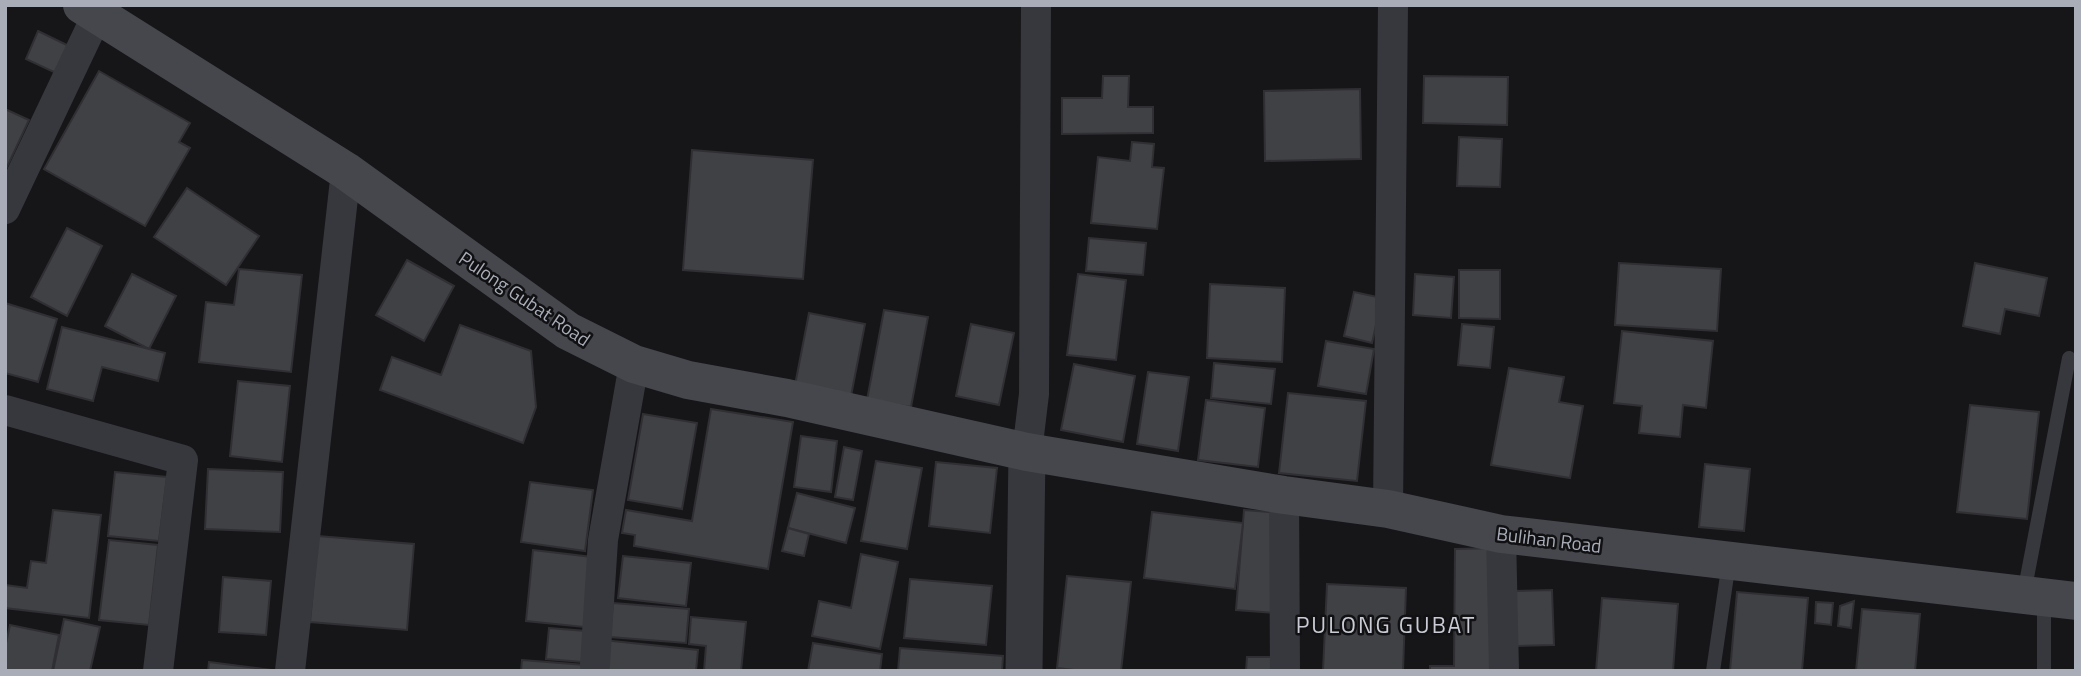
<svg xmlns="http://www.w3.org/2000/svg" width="2081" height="676" viewBox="0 0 2081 676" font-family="'Titillium Web',sans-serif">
<rect width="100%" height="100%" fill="#161618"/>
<g fill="#404145" stroke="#303034" stroke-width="2">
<path d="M 38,31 L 71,47 L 58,74 L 26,59 Z"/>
<path d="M 99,71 L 190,123 L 179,142 L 190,148 L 145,226 L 44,169 Z"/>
<path d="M 1103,76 L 1129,76 L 1128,107 L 1153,107 L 1153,133 L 1062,134 L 1062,98 L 1102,98 Z"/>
<path d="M 1424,76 L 1508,77 L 1507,125 L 1423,123 Z"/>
<path d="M 1360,89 L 1361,159 L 1265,161 L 1264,91 Z"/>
<path d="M 5,109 L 29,120 L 7,167 L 5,166 Z"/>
<path d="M 1459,137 L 1502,139 L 1500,187 L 1457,186 Z"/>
<path d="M 1132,142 L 1154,144 L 1152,167 L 1164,168 L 1157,229 L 1091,223 L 1098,157 L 1130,161 Z"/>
<path d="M 692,150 L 813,160 L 803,279 L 683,270 Z"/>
<path d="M 187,188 L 259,236 L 226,285 L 154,237 Z"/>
<path d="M 67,228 L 102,246 L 67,316 L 31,297 Z"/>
<path d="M 1089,238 L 1146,243 L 1143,275 L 1086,271 Z"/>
<path d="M 407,260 L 454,286 L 424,341 L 376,315 Z"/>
<path d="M 1619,263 L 1721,269 L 1717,331 L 1615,325 Z"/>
<path d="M 1975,263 L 2047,278 L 2039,316 L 2005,309 L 2000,334 L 1963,326 Z"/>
<path d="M 239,269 L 302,275 L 291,372 L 199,362 L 206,302 L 234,305 Z"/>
<path d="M 1459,270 L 1500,270 L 1500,319 L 1459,318 Z"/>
<path d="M 132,274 L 176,296 L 149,349 L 105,326 Z"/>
<path d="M 1078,274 L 1126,280 L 1116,360 L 1067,355 Z"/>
<path d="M 1415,274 L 1454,277 L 1451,318 L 1413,315 Z"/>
<path d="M 1210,284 L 1285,288 L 1282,362 L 1207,358 Z"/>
<path d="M 1354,292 L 1382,298 L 1372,343 L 1344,336 Z"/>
<path d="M 5,303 L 57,319 L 38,382 L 5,373 Z"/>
<path d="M 884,310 L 928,317 L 911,407 L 867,400 Z"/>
<path d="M 809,313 L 865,324 L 851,396 L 795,385 Z"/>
<path d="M 971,324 L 1014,333 L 999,405 L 956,396 Z"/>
<path d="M 1462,324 L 1494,327 L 1490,368 L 1458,365 Z"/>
<path d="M 460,325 L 531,351 L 536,407 L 523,443 L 380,390 L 392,357 L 441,375 Z"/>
<path d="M 62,327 L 165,353 L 158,381 L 102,367 L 93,401 L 47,389 Z"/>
<path d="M 1622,331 L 1713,341 L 1706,408 L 1683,405 L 1680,437 L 1639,433 L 1642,406 L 1614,403 Z"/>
<path d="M 1326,341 L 1374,349 L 1366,394 L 1318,386 Z"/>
<path d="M 1214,363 L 1275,369 L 1271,404 L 1211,398 Z"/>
<path d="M 1074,364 L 1135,376 L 1123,442 L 1061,430 Z"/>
<path d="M 1509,368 L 1564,377 L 1559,402 L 1583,406 L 1570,478 L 1491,465 Z"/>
<path d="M 1148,372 L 1189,377 L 1178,451 L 1137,444 Z"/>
<path d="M 238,381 L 290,386 L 282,462 L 230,456 Z"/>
<path d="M 1288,393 L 1366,401 L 1357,481 L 1279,473 Z"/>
<path d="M 1206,400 L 1265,408 L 1258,467 L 1198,460 Z"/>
<path d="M 1970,405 L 2039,412 L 2027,519 L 1957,512 Z"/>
<path d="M 711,409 L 793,422 L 768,569 L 634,546 L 635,535 L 622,533 L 626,510 L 692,521 Z"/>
<path d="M 643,414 L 697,423 L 682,509 L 628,500 Z"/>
<path d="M 801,436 L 837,441 L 831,492 L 794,487 Z"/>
<path d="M 844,447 L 862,451 L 853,500 L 835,497 Z"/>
<path d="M 876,461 L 922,468 L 907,549 L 861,541 Z"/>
<path d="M 936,462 L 997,468 L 990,533 L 929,526 Z"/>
<path d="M 1705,464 L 1750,469 L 1744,531 L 1699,527 Z"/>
<path d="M 208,469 L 283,472 L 280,532 L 205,529 Z"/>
<path d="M 115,472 L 167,477 L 159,541 L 108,536 Z"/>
<path d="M 530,482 L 593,490 L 585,551 L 521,542 Z"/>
<path d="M 797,493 L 855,508 L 846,543 L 788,528 Z"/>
<path d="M 53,510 L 101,515 L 89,618 L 5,608 L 5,585 L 27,588 L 31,561 L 46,563 Z"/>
<path d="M 1244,510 L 1282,513 L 1274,613 L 1236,610 Z"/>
<path d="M 1152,512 L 1243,523 L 1235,589 L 1144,578 Z"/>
<path d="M 788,528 L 809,534 L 804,556 L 782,551 Z"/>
<path d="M 318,536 L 414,544 L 407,630 L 310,622 Z"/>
<path d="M 109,540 L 158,545 L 149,625 L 99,620 Z"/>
<path d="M 1500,548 L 1499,671 L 1430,671 L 1430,666 L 1454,666 L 1455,549 Z"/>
<path d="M 533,550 L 592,557 L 584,627 L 526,621 Z"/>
<path d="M 861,554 L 898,562 L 880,649 L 812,636 L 819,601 L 851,608 Z"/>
<path d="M 623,556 L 691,563 L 686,606 L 618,598 Z"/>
<path d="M 1067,576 L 1131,582 L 1121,671 L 1083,671 L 1057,668 Z"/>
<path d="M 223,577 L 271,581 L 266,635 L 219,632 Z"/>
<path d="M 910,579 L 992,586 L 986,645 L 904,638 Z"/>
<path d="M 1327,584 L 1406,588 L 1403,671 L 1323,671 Z"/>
<path d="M 1552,590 L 1554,645 L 1515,646 L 1513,591 Z"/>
<path d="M 1737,592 L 1808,598 L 1802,671 L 1730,671 Z"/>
<path d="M 1602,598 L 1678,604 L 1673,671 L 1596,671 Z"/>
<path d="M 1854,601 L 1851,628 L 1838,626 L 1840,606 Z"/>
<path d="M 1816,602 L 1833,603 L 1831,625 L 1815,623 Z"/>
<path d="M 613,603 L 689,609 L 686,643 L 610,637 Z"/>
<path d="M 1862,609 L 1920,614 L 1915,671 L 1856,671 Z"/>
<path d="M 691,617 L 746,622 L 741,671 L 704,671 L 706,646 L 689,644 Z"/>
<path d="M 64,619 L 100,627 L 90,671 L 53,671 Z"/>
<path d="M 10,625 L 59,635 L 52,671 L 5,671 L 5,648 Z"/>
<path d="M 549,628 L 586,631 L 583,662 L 546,659 Z"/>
<path d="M 603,640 L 698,650 L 696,671 L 600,671 Z"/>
<path d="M 813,643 L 882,654 L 880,671 L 808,671 Z"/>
<path d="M 900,648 L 1003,656 L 1002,671 L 898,671 Z"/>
<path d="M 1247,657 L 1278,657 L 1277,671 L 1246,671 Z"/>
<path d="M 522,660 L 585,665 L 585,671 L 521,671 Z"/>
<path d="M 209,662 L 271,670 L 271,671 L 208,671 Z"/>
</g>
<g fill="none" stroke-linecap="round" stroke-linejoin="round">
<g stroke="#37383d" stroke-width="14">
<path d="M 2024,593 L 2069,358"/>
<path d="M 1713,671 L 1729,562"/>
<path d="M 2044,671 L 2044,599"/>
</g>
<g stroke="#37383d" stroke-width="30">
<path d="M 5,209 L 97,15"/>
<path d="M 5,410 L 183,460 L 158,671"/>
<path d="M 1027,452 L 1034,394 L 1036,5"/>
<path d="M 1284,495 L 1285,671"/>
<path d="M 1388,509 L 1393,5"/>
<path d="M 1501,534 L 1504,671"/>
<path d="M 595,665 L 603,540 L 634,364"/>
<path d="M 290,671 L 346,171"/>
</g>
<path stroke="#37383d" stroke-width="37" d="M 1024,671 L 1027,452"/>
<path stroke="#45474d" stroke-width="38" d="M 82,5 L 346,171 L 568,331 L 634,364 L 688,380 L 787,398 L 1027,452 L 1284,495 L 1388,509 L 1501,534 L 2076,601"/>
</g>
<g text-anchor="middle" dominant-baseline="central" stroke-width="5" stroke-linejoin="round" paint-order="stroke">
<g font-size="19" fill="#a8adb8" stroke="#111113">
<text transform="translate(525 298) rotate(34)">Pulong Gubat Road</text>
<text transform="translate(1549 539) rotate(7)">Bulihan Road</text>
</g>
<g font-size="23" letter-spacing="2" fill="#c9ccd4" stroke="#111113">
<text x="1386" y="624">PULONG GUBAT</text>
</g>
</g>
<rect width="2081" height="676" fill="none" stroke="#a8adb8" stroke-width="14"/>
</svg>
